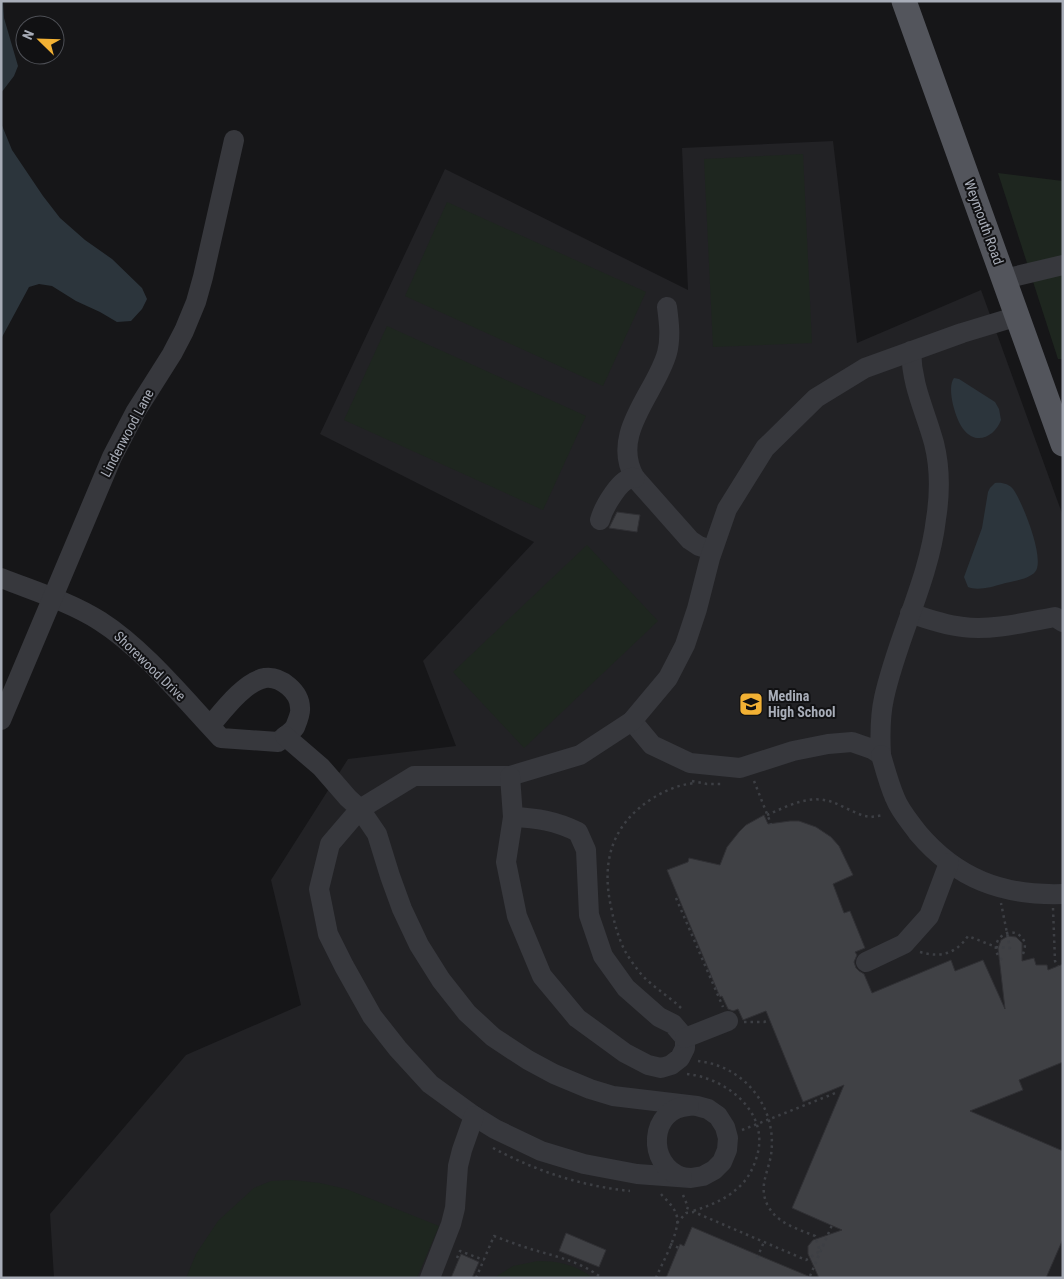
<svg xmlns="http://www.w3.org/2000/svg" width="1064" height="1279" viewBox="0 0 1064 1279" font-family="'Roboto Condensed',sans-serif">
<rect width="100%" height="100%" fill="#161618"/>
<path fill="#222225" d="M 833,141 L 857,343 L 981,290 L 1063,516 L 1063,1278 L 54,1278 L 50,1214 L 186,1055 L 301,1005 L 271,880 L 348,759 L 456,746 L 423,661 L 534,542 L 320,434 L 445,169 L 688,290 L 682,148 Z"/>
<g fill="#1e261f">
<path d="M 803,154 L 812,343 L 713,347 L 704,159 Z"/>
<path d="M 998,173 L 1063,181 L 1063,359 L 1058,359 Z"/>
<path d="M 447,202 L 646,292 L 603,386 L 405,296 Z"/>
<path d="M 387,326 L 586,416 L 543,510 L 344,420 Z"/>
<path d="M 587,545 L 658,621 L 524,748 L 453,672 Z"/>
<path d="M 292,1180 L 320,1183 L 346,1189 L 439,1226 L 417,1278 L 186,1278 L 196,1254 L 218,1221 L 254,1188 L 271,1181 Z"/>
<path d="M 538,1261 C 559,1261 576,1265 593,1278 L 494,1278 L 513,1266 Z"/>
</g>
<g fill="#2c353c">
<path d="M 1,1 L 3,2 L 4,18 L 18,66 L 14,76 L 1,93 Z"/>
<path d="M 1,123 L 12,150 L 43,196 L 60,218 L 85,240 L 112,259 L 142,288 L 147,299 L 142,309 L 131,321 L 117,322 L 100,312 L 76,301 L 52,286 L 39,284 L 29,287 L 1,339 Z"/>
<path d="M 954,378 L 959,379 L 995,402 L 999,409 L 1001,420 C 995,436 977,446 964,430 C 956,421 946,388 954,378 Z"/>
<path d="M 995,483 C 1002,482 1009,484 1013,489 C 1022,501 1046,560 1035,572 C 1028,580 1011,581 1002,584 C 992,587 977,591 968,587 L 964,577 L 982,528 L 988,492 L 990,488 Z"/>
</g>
<g fill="#404145" stroke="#303034">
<path d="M 617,512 L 640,515 L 637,532 L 609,528 Z"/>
<path d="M 764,815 L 768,824 L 790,821 L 799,821 L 816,827 L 831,837 L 839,846 L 853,875 L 833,884 L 844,913 L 850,911 L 865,948 L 855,952 L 857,955 L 854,962 L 856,968 L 859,971 L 864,974 L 872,993 L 951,960 L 955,971 L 983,960 L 1005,1009 L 998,948 L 1001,940 L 1008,936 L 1016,937 L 1022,943 L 1022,961 L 1034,958 L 1036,965 L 1047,965 L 1048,970 L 1063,964 L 1063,1062 L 1019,1080 L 1023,1090 L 970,1111 L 1063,1151 L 1063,1239 L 1046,1278 L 819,1278 L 808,1254 L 808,1246 L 813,1240 L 842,1230 L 792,1208 L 844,1085 L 803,1102 L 766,1011 L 743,1020 L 738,1009 L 733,1011 L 728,1009 L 722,996 L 720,997 L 667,870 L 688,862 L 689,858 L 720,865 L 727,847 L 739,832 L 746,825 Z"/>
<path d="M 692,1227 L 765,1258 L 813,1278 L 666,1278 L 680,1244 L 684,1246 Z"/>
<path d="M 566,1233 L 606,1250 L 599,1267 L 559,1251 Z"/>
<path d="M 461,1254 L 479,1262 L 472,1278 L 451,1278 Z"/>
</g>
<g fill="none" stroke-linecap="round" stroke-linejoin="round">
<g stroke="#3d3f44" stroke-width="2.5" stroke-dasharray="2.5 4" stroke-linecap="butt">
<path d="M 692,781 L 707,784 L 721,784"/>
<path d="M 754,781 L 771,824"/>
<path d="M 767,815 C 788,806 809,794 832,802 C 843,806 854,813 865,816 L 871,817 L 884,815"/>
<path d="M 676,898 L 723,1007"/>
<path d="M 1053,908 L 1055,961 L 1058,966"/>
<path d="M 920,952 C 940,958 956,954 968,936 L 996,947 L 1010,948 L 1001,903"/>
<path d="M 1002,960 C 984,944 1010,921 1023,939 C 1026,944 1025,949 1023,954"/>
<path d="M 681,1008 C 671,998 659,991 648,981 C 639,973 631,961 625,951 C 618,937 614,922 611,907 C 601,861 612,824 653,798 C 666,790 681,784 696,783"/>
<path d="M 744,1022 L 764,1022 L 769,1020"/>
<path d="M 687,1074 C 726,1078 770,1112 757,1156 C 754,1166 750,1175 743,1183 C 729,1198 712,1205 693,1211"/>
<path d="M 742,1130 L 838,1092"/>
<path d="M 493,1148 C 536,1171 581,1186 630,1191"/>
<path d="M 683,1195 L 688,1207 L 686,1212"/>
<path d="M 677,1223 L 686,1213 L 694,1212 L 806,1260 L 820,1251 L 815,1236 C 798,1229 778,1224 768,1206 C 758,1187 768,1173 771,1155 C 778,1107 744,1066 698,1061"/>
<path d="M 670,1244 L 679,1248"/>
<path d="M 457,1258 L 460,1251 L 484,1260"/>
<path d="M 757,1258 L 764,1242"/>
<path d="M 810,1276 L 832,1225"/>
<path d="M 476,1278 L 494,1236 C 507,1241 521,1246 534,1250 C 558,1257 581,1262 602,1278"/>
<path d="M 656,1278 C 662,1263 680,1232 677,1217 C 675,1207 667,1201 661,1194"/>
</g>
<g stroke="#37383d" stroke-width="20">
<path d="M 1004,279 L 1063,265"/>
<path d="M 667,307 C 669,322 671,338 667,353 C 656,393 609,434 635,478 L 690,540 L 699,546 L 712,550"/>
<path d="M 600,520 C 603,509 621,475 635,478"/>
<path d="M 1,578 C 34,591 70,602 100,621 C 144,649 185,700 221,738 L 278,742 C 283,738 292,732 295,727 C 297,722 301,713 300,708 C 300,692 281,676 265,678 C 245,681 222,712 210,726"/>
<path d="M 910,613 C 927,619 945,625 963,627 C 991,631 1027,622 1055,617 L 1063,622"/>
<path d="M 1,720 L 112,457 L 136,411 L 172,354 L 184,331 L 196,302 L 203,277 L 234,140"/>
<path d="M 632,721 L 652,745 L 690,763 L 740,768 L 793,751 L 828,744 L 852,742 L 872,749 L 881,755 C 880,736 880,716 884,698 C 897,638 929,580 936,519 C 940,494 940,467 934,443 C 925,410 912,387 911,351"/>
<path d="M 285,736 L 321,767 L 348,798 L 360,809 L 377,834 L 390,876 L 402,909 L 419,945 L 441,980 L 467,1013 L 493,1037 L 528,1060 L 554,1074 L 590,1089 L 613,1096 L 697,1106 L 708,1109 L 718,1116 L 725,1127 L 728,1138 L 727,1150 L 722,1162 L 714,1170 L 703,1176 L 691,1178 L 637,1174 L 584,1164 L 541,1151 L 495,1129 L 474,1116 L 430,1084 L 398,1049 L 372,1016 L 344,966 L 328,934 L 319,889 L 330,844 L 360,809 L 414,776 L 510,776 L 580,755 L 632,721 L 668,678 L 685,645 L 697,609 L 710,558 L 727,509 L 765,448 L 816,398 L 865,368 L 962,333 L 1018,316"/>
<path d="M 881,755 C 885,769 889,784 895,798 C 900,811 910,822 918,833 C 957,879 1003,896 1063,894"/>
<path d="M 510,776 L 513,817 L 506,862 L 517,916 L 542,976 L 577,1018 L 625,1053 L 648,1065 L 661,1068 L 671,1065 L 680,1058 L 685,1048 L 685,1038 L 673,1024 L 659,1017 L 626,988 L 603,956 L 589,915 L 586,850 L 578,832 C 556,821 537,818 513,817"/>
<path d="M 866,962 L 904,944 L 929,916 L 949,863"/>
<path d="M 685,1038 L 728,1021"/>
<path d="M 682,1177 C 646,1165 649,1108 689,1106"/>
<path d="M 430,1278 L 451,1224 L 455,1208 L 458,1166 L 462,1150 L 474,1116"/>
</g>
<path stroke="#53555c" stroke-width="25" d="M 904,1 L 1063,444"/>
</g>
<defs>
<g id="school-square" transform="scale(1.25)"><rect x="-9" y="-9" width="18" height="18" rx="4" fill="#f2b134" stroke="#111113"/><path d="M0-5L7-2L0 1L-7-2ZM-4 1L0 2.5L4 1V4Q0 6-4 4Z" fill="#111"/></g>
</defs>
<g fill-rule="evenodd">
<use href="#school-square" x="751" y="704"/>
</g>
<g text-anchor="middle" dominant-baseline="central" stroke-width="4" stroke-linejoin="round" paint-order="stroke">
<g font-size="14" fill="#a8adb8" stroke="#111113">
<text transform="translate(984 222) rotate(70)">Weymouth Road</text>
<text transform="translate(127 433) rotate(-62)">Lindenwood Lane</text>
<text transform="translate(150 666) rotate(44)">Shorewood Drive</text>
</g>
<g font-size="14" font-weight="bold" fill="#a8adb8" stroke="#111113" text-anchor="start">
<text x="768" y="696">Medina<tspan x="768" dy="16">High School</tspan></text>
</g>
</g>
<rect width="1064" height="1279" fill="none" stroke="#a8adb8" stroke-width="5"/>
<g transform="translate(40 40) rotate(293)"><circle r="24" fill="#111113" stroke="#4d4f55"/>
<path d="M0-4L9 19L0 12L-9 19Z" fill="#f2b134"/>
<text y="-8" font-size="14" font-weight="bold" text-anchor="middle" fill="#a8adb8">N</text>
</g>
</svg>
